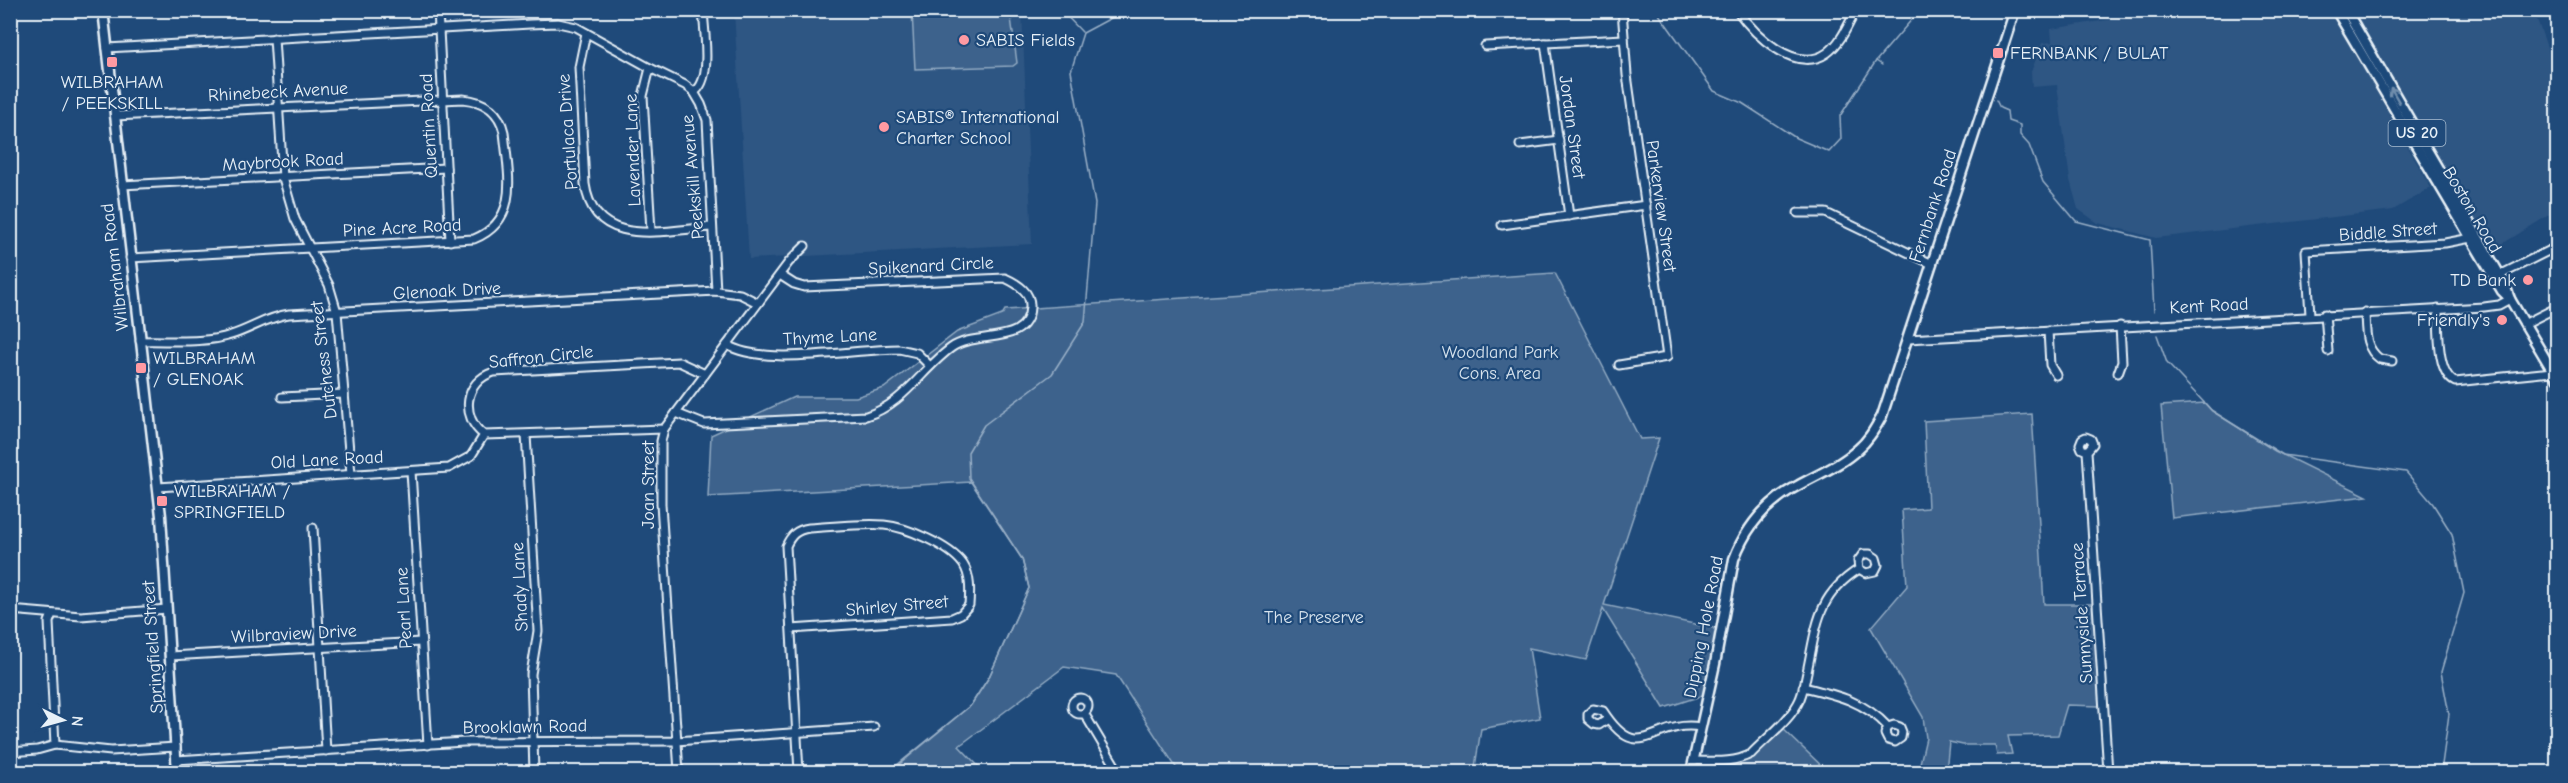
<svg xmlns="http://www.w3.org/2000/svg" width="2568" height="783" viewBox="0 0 2568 783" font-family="'Comic Neue',sans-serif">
<rect width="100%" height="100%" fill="#1f4a7a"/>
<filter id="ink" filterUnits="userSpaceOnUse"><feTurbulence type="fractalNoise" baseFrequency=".0167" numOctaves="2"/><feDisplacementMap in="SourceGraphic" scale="12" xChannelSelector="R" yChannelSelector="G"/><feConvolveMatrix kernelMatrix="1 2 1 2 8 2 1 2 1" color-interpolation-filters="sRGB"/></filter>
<g filter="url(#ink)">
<g fill="#2e5683">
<path d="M 2169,10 L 2331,11 L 2431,188 L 2393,210 L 2156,238 L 2098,223 L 2078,209 L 2070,180 L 2057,85 L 2032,87 L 2031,72 L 2042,43 L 2052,42 L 2051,29 Z"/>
<path d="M 734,11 L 1022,11 L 1032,244 L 749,259 Z"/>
<path d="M 2353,11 L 2534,11 L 2549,53 L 2557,89 L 2557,210 L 2489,252 Z"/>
</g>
<g fill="#3c628c" stroke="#92aac2" stroke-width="1.5">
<path d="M 912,11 L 1001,11 L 1011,18 L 1017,63 L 1013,66 L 915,69 Z"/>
<path d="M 1555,273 L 1640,439 L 1659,438 L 1604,605 L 1723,630 L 1707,694 L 1664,708 L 1603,609 L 1586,660 L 1529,648 L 1540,718 L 1481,729 L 1475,767 L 1478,767 L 1479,772 L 1179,772 L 1116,675 L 1064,667 L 959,746 L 984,772 L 890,772 L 971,705 L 989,677 L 1029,588 L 1022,559 L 971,482 L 708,497 L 711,435 L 794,397 L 856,397 L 884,388 L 957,332 L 1002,315 L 1005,310 Z"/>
<path d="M 2205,403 L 2211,410 L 2275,451 L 2367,496 L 2172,518 L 2161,406 Z"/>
<path d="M 2032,414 L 2044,604 L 2094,604 L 2099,706 L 2067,705 L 2058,735 L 2008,736 L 2012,754 L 1997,755 L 1995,745 L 1963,745 L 1949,742 L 1946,772 L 1918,772 L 1926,738 L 1923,717 L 1871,628 L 1907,586 L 1902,510 L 1928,508 L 1924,421 Z"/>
<path d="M 1779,725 L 1828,772 L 1722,772 L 1745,759 Z"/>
</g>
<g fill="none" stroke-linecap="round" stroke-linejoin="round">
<g stroke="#9ab0c7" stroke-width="1.5">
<path d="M 1061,10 L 1082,32"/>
<path d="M 1656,10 L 1714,91 L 1742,103 L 1796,138 L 1829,152 L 1841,139 L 1840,116 L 1876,61 L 1920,10"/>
<path d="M 1876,61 L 1882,65"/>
<path d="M 1996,100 L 2000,108 L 2007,111 L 2008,121 L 2020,125 L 2020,135 L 2029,145 L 2043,182 L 2076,221 L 2150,240 L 2154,311"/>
<path d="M 2157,335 L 2167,363 L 2212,411 L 2283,455 L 2406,472 L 2433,504 L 2452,534 L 2464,593 L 2441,672 L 2449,714 L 2441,772"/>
<path d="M 898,772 L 897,765 L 971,705 L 989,677 L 1029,588 L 1022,559 L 969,478 L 968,452 L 984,425 L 1052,374 L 1085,322 L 1095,204 L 1071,71 L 1083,33 L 1126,10"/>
</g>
<g stroke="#e8f1f8" stroke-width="11">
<g id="minor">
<path d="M 438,10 L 450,241"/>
<path d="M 1737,10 C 1754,34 1795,75 1827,53 C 1841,43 1848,25 1856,10"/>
<path d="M 586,33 L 579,67 L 585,184 C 594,250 664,230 712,227"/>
<path d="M 274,38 L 283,178 L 295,219 L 329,285 L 337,312 L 351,474"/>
<path d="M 1545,43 L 1569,216"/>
<path d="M 1485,46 L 1624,39"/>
<path d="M 107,48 L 530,24 L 558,23 L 576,27 L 650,68 L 685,85 L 694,92 L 701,104 L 707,120 L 716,291"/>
<path d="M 650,68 L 643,96 L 651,231"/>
<path d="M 694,92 C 713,81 704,31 703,10"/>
<path d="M 115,116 L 463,99 C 484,101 499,110 504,132 C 508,174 521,220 474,239 L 130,258"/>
<path d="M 1520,145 L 1559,140"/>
<path d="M 122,185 L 446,168"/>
<path d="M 1798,213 L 1826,213 L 1932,264"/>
<path d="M 1502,225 L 1646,205"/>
<path d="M 2500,275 L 2558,246"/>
<path d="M 2438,309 C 2439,328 2436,372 2455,382 L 2552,372 L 2558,369"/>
<path d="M 2365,312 C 2366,330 2364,348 2380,359 L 2392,361"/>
<path d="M 2325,314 L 2328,351"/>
<path d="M 2310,315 L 2306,251 L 2445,243 L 2471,238"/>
<path d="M 2524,324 L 2558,307"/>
<path d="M 2048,331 L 2050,365 L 2056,375"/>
<path d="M 1908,339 L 2484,307 L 2499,305 L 2510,299"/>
<path d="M 140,341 C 169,340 203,344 231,335 C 251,329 267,317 289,314 L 716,291 L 740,294 L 758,303"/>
<path d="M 727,345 C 765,367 853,349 899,349 L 917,353 L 930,366"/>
<path d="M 1619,365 L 1667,357 L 1627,75 L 1622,10"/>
<path d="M 2118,373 L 2122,362 L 2120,326"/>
<path d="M 282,397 L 344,394"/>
<path d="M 676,413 L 704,424 L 866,416 C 903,405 922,369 951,348 C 976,330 1028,347 1030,307 C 1031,292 1018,284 1005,278 L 804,287 L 794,284 L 780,275"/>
<path d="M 664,429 L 484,435 C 460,417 464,381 494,372 L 679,362 L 705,374"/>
<path d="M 526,435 L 538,631 L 531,674 L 534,772"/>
<path d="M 2087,451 L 2093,444 L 2091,439 L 2086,437 L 2082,439 L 2080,444 L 2082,449 L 2087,451 L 2108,772"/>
<path d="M 411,471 L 428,745"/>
<path d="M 158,487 L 449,468 L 471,456 L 484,435"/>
<path d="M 313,528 L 326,751"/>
<path d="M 10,610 L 81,616 L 167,609"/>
<path d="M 791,629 L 952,618 L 961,614 L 969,605 C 970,592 971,576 963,564 C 950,546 907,527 884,525 C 860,523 834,527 809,528 C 796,530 791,535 786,546 L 799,772"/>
<path d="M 170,656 L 421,642"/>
<path d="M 1803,687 C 1837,695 1864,701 1888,727 L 1894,725 L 1900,727 L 1902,732 L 1901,738 L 1895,742 L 1888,740 L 1885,734 L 1888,727"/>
<circle cx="1080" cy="706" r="8"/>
<path d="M 1084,713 L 1119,772"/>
<path d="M 1608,719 L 1599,725 L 1594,724 L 1588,719 L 1588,714 L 1593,709 L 1603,711 C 1640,768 1652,719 1700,727"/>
<path d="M 55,745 L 111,751 L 176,747"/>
<path d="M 10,752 L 37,750 L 55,745 L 49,622 L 52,614"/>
<path d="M 176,760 L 464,742 L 676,741 L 874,727"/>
<path d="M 1693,761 C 1713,761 1732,764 1751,754 C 1766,738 1791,720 1800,699 C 1804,689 1806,677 1808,667 C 1817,623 1818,595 1859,569 L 1866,573 L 1875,571 L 1878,565 L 1876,558 L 1870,554 L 1863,554 L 1858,561 L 1859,569"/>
<path d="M 679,772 L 661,504 L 661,441 L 664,429 L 789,262 L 805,246"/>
</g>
</g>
<g stroke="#e8f1f8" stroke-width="13">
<g id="major">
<path d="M 103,10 L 161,516 L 177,772"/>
<path d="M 2336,10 L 2502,291 L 2510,299"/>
<path d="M 2346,10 L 2504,282 L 2510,299 L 2558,380"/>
<path d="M 1691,772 L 1715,664 L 1734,559 C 1746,527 1768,501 1799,485 C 1819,474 1841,465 1858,449 C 1869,440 1875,428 1882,416 L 2015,10"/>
</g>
</g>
<use href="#minor" stroke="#1f4a7a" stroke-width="7"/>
<use href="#major" stroke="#1f4a7a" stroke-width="8"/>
</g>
<defs><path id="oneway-shaft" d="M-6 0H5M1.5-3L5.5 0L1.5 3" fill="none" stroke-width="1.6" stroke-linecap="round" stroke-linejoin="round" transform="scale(1.5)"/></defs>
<use stroke="#6f8dac" href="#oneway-shaft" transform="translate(2395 95) rotate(-120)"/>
</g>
<g fill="#ff9aa2" stroke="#1f4a7a" stroke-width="2">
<circle cx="964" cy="40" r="6"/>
<rect x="1992" y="47" width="12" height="12" rx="3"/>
<rect x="106" y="56" width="12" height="12" rx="3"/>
<circle cx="884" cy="127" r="6"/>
<circle cx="2528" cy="280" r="6"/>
<circle cx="2502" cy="320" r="6"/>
<rect x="135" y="362" width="12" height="12" rx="3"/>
<rect x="156" y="495" width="12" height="12" rx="3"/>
</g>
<g text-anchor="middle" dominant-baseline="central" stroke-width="4.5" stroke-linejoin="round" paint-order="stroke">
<rect fill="#1f4a7a" stroke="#acbfd2" stroke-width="1.5" x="2388.5" y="120" width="57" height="26" rx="4.5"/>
<g font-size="16" font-weight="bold" fill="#e8f1f8">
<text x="2417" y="133">US 20</text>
</g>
<g font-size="18" fill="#e8f1f8" stroke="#1f4a7a" text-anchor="start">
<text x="976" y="40">SABIS Fields</text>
<text x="2010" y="53">FERNBANK / BULAT</text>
<text x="112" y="82" text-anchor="middle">WILBRAHAM<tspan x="112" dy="21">/ PEEKSKILL</tspan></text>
<text x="896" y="117">SABIS® International<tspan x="896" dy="21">Charter School</tspan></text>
<text x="2516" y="280" text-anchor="end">TD Bank</text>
<text x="2490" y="320" text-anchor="end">Friendly's</text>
<text x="153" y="358">WILBRAHAM<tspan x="153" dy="21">/ GLENOAK</tspan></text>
<text x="174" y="491">WILBRAHAM /<tspan x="174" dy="21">SPRINGFIELD</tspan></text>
</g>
<g font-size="18" fill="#e8f1f8" stroke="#1f4a7a">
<text transform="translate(278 92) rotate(-3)">Rhinebeck Avenue</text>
<text transform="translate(429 126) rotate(-93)">Quentin Road</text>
<text transform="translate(1572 127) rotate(82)">Jordan Street</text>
<text transform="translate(568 132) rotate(-94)">Portulaca Drive</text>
<text transform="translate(633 150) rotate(-92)">Lavender Lane</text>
<text transform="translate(283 162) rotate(-3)">Maybrook Road</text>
<text transform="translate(693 177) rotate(-95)">Peekskill Avenue</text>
<text transform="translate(1661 206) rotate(82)">Parkerview Street</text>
<text transform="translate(1933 206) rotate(-72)">Fernbank Road</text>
<text transform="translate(2472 210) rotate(59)">Boston Road</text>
<text transform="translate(402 228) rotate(-3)">Pine Acre Road</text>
<text transform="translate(2388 232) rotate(-4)">Biddle Street</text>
<text transform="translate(931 266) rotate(-3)">Spikenard Circle</text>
<text transform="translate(115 267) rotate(-97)">Wilbraham Road</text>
<text transform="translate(447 291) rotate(-3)">Glenoak Drive</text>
<text transform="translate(2209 306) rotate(-3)">Kent Road</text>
<text transform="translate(830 337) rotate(-3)">Thyme Lane</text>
<text transform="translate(541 357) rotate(-6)">Saffron Circle</text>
<text transform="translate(324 360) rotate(-97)">Dutchess Street</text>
<text transform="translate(327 460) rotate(-3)">Old Lane Road</text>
<text transform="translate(648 485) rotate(-90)">Joan Street</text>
<text transform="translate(520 587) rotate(-93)">Shady Lane</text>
<text transform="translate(897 606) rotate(-5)">Shirley Street</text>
<text transform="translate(404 608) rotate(-93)">Pearl Lane</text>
<text transform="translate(2082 613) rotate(-94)">Sunnyside Terrace</text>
<text transform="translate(1704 627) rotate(-79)">Dipping Hole Road</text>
<text transform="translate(294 634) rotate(-3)">Wilbraview Drive</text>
<text transform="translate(153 647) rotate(-94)">Springfield Street</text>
<text transform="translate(525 727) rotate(-1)">Brooklawn Road</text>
</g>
<g font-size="18" fill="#d7e3ed" stroke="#1f4a7a">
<text x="1500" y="352">Woodland Park<tspan x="1500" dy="21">Cons. Area</tspan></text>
<text x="1314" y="617">The Preserve</text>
</g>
</g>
<rect width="2568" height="783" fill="none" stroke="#1f4a7a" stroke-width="36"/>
<rect x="18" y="18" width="2532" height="747" fill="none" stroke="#e8f1f8" stroke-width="2" filter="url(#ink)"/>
<g transform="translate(63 720) rotate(95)" stroke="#1f4a7a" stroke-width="4.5" paint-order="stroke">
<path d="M0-4.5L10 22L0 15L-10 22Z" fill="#e8f1f8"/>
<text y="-9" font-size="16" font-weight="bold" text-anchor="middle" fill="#e8f1f8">N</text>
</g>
</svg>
